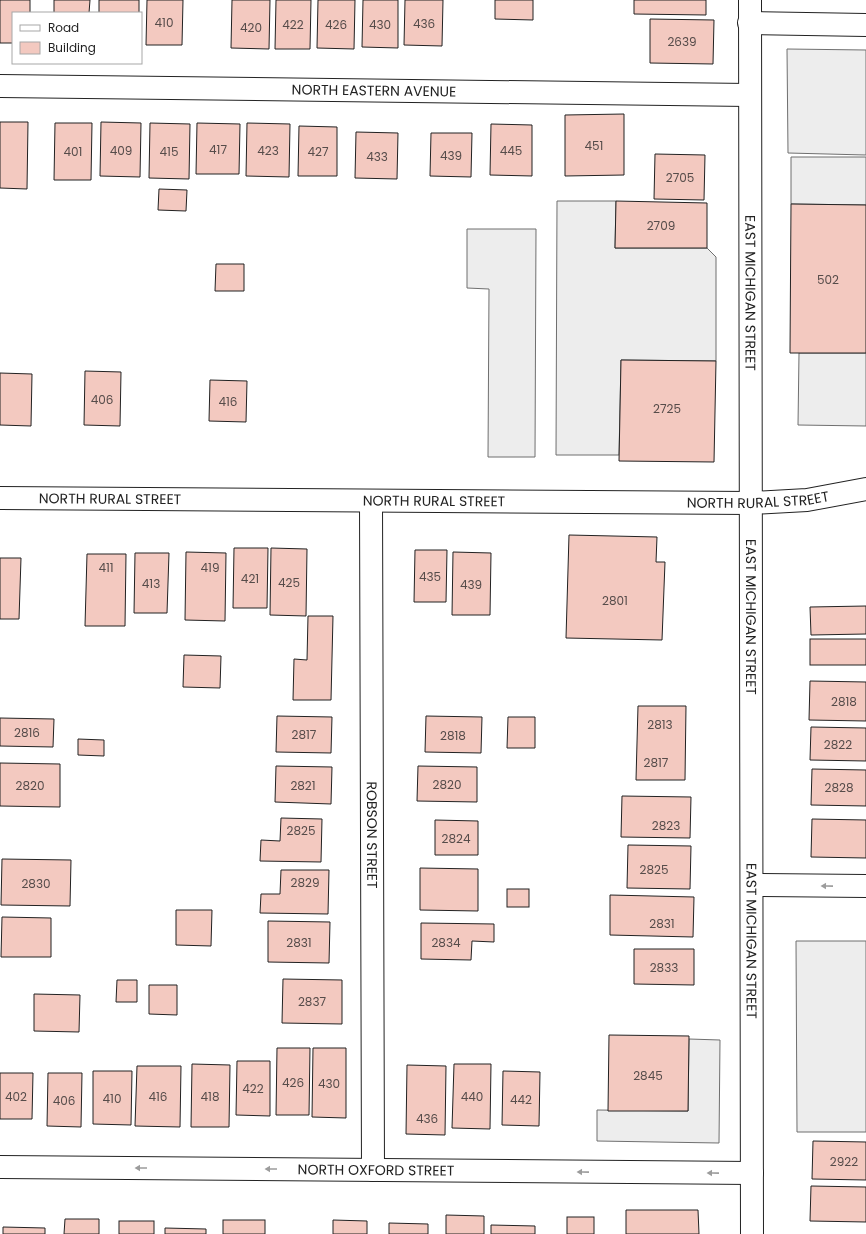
<svg xmlns="http://www.w3.org/2000/svg" width="866" height="1234" viewBox="0 0 866 1234" font-family="Poppins,sans-serif">
<rect width="100%" height="100%" fill="#fff"/>
<g fill="#ededed" stroke="#6f6f6f">
<path d="M 787,49 L 866,50 L 866,155 L 788,153 Z"/>
<path d="M 791,157 L 866,157 L 866,205 L 791,204 Z"/>
<path d="M 557,201 L 616,201 L 615,248 L 707,248 L 716,257 L 716,361 L 621,360 L 619,455 L 556,455 Z"/>
<path d="M 467,229 L 536,229 L 535,457 L 488,457 L 489,289 L 467,288 Z"/>
<path d="M 799,353 L 866,353 L 866,426 L 798,425 Z"/>
<path d="M 796,941 L 866,941 L 866,1132 L 797,1132 Z"/>
<path d="M 689,1039 L 720,1040 L 719,1143 L 597,1141 L 597,1110 L 688,1111 Z"/>
</g>
<g fill="#f3c9c0" stroke="#222">
<path d="M 0,0 L 30,0 L 30,13 L 13,13 L 13,43 L 0,43 Z"/>
<path d="M 54,0 L 90,0 L 89,13 L 54,13 Z"/>
<rect x="99" y="0" width="40" height="13"/>
<path d="M 147,0 L 183,0 L 182,45 L 146,45 Z"/>
<path d="M 232,0 L 270,0 L 269,49 L 231,48 Z"/>
<path d="M 276,0 L 311,0 L 310,49 L 275,49 Z"/>
<path d="M 318,0 L 355,0 L 354,49 L 317,48 Z"/>
<path d="M 363,0 L 398,0 L 398,48 L 362,47 Z"/>
<path d="M 405,0 L 443,0 L 442,46 L 404,45 Z"/>
<path d="M 495,0 L 533,0 L 533,20 L 495,19 Z"/>
<path d="M 634,0 L 706,0 L 706,15 L 634,14 Z"/>
<path d="M 650,19 L 714,20 L 713,64 L 650,63 Z"/>
<path d="M 624,114 L 624,175 L 565,176 L 565,115 Z"/>
<path d="M 0,122 L 28,122 L 27,189 L 0,188 Z"/>
<path d="M 101,122 L 141,123 L 140,177 L 100,176 Z"/>
<path d="M 55,123 L 92,123 L 91,180 L 54,180 Z"/>
<path d="M 150,123 L 190,124 L 189,179 L 149,178 Z"/>
<path d="M 197,123 L 240,124 L 239,174 L 196,174 Z"/>
<path d="M 247,123 L 290,124 L 289,177 L 246,176 Z"/>
<path d="M 491,124 L 532,125 L 532,176 L 490,175 Z"/>
<path d="M 299,126 L 337,127 L 337,176 L 298,176 Z"/>
<path d="M 356,132 L 398,133 L 397,179 L 355,178 Z"/>
<path d="M 431,133 L 472,133 L 471,177 L 430,176 Z"/>
<path d="M 655,154 L 705,155 L 704,200 L 654,199 Z"/>
<path d="M 159,189 L 187,190 L 186,211 L 158,210 Z"/>
<path d="M 616,201 L 707,203 L 707,248 L 615,248 Z"/>
<path d="M 791,204 L 866,205 L 866,353 L 790,353 Z"/>
<path d="M 216,264 L 244,264 L 244,291 L 215,291 Z"/>
<path d="M 621,360 L 716,361 L 714,462 L 619,461 Z"/>
<path d="M 85,371 L 121,372 L 120,426 L 84,425 Z"/>
<path d="M 0,373 L 32,374 L 31,426 L 0,425 Z"/>
<path d="M 210,380 L 247,381 L 246,422 L 209,421 Z"/>
<path d="M 569,535 L 657,537 L 656,562 L 665,562 L 662,640 L 566,638 Z"/>
<path d="M 234,548 L 268,548 L 267,608 L 233,608 Z"/>
<path d="M 271,548 L 307,549 L 306,616 L 270,615 Z"/>
<path d="M 415,550 L 447,550 L 446,602 L 414,602 Z"/>
<path d="M 186,552 L 226,553 L 225,621 L 185,620 Z"/>
<path d="M 453,552 L 491,553 L 490,615 L 452,615 Z"/>
<path d="M 135,553 L 169,553 L 167,613 L 134,613 Z"/>
<path d="M 87,554 L 126,554 L 125,626 L 85,626 Z"/>
<path d="M 0,558 L 21,558 L 19,619 L 0,619 Z"/>
<path d="M 866,606 L 866,634 L 811,635 L 810,607 Z"/>
<path d="M 308,616 L 333,616 L 331,700 L 293,700 L 294,659 L 307,660 Z"/>
<rect x="810" y="639" width="56" height="26"/>
<path d="M 184,655 L 221,656 L 220,688 L 183,687 Z"/>
<path d="M 810,681 L 866,682 L 866,721 L 809,720 Z"/>
<path d="M 638,706 L 686,706 L 685,780 L 636,780 Z"/>
<path d="M 277,716 L 332,717 L 331,753 L 276,752 Z"/>
<path d="M 426,716 L 482,717 L 481,753 L 425,752 Z"/>
<path d="M 508,717 L 535,717 L 535,748 L 507,748 Z"/>
<path d="M 0,718 L 54,719 L 53,747 L 0,746 Z"/>
<path d="M 811,727 L 866,728 L 866,761 L 810,760 Z"/>
<path d="M 78,739 L 104,740 L 104,756 L 78,755 Z"/>
<path d="M 0,763 L 60,764 L 60,807 L 0,806 Z"/>
<path d="M 276,766 L 332,767 L 331,804 L 275,802 Z"/>
<path d="M 418,766 L 477,767 L 477,802 L 417,801 Z"/>
<path d="M 812,769 L 866,770 L 866,806 L 811,805 Z"/>
<path d="M 622,796 L 691,797 L 690,838 L 621,837 Z"/>
<path d="M 281,818 L 322,819 L 321,862 L 260,861 L 261,840 L 280,841 Z"/>
<path d="M 812,819 L 866,820 L 866,858 L 811,857 Z"/>
<path d="M 435,820 L 478,821 L 478,855 L 435,855 Z"/>
<path d="M 628,845 L 691,846 L 690,889 L 627,888 Z"/>
<path d="M 2,859 L 71,860 L 70,906 L 1,905 Z"/>
<path d="M 420,868 L 478,869 L 478,911 L 420,910 Z"/>
<path d="M 281,870 L 329,870 L 328,914 L 260,913 L 261,894 L 280,894 Z"/>
<rect x="507" y="889" width="22" height="18"/>
<path d="M 610,895 L 694,897 L 693,937 L 610,935 Z"/>
<path d="M 176,910 L 212,910 L 211,946 L 176,945 Z"/>
<path d="M 2,917 L 51,918 L 51,957 L 1,957 Z"/>
<path d="M 268,921 L 330,922 L 329,963 L 268,962 Z"/>
<path d="M 421,923 L 494,924 L 494,942 L 472,941 L 471,960 L 421,959 Z"/>
<path d="M 634,949 L 694,949 L 694,985 L 634,984 Z"/>
<path d="M 283,979 L 342,980 L 342,1024 L 282,1023 Z"/>
<path d="M 117,980 L 137,980 L 137,1002 L 116,1002 Z"/>
<path d="M 149,985 L 177,985 L 177,1015 L 149,1014 Z"/>
<path d="M 34,994 L 80,995 L 79,1032 L 34,1031 Z"/>
<path d="M 609,1035 L 689,1036 L 688,1111 L 608,1111 Z"/>
<path d="M 277,1048 L 310,1048 L 309,1115 L 276,1115 Z"/>
<path d="M 313,1048 L 346,1048 L 346,1118 L 312,1117 Z"/>
<path d="M 237,1061 L 270,1061 L 270,1116 L 236,1115 Z"/>
<path d="M 192,1064 L 230,1065 L 229,1127 L 191,1127 Z"/>
<path d="M 454,1064 L 491,1064 L 490,1129 L 452,1128 Z"/>
<path d="M 407,1065 L 446,1066 L 445,1135 L 406,1134 Z"/>
<path d="M 137,1066 L 181,1066 L 180,1127 L 135,1126 Z"/>
<path d="M 93,1071 L 132,1071 L 131,1125 L 93,1124 Z"/>
<path d="M 503,1071 L 540,1072 L 539,1126 L 502,1125 Z"/>
<path d="M 0,1073 L 33,1073 L 32,1119 L 0,1119 Z"/>
<path d="M 48,1073 L 82,1073 L 81,1127 L 47,1126 Z"/>
<path d="M 813,1141 L 866,1142 L 866,1180 L 812,1179 Z"/>
<path d="M 811,1186 L 866,1187 L 866,1222 L 810,1221 Z"/>
<path d="M 626,1210 L 698,1210 L 699,1234 L 626,1234 Z"/>
<path d="M 446,1215 L 484,1216 L 484,1234 L 446,1234 Z"/>
<rect x="567" y="1217" width="27" height="17"/>
<path d="M 65,1219 L 99,1219 L 99,1234 L 64,1234 Z"/>
<rect x="223" y="1220" width="42" height="14"/>
<path d="M 333,1220 L 367,1221 L 367,1234 L 333,1234 Z"/>
<rect x="119" y="1221" width="35" height="13"/>
<path d="M 389,1223 L 428,1224 L 428,1234 L 389,1234 Z"/>
<path d="M 491,1225 L 535,1226 L 535,1234 L 491,1234 Z"/>
<path d="M 3,1227 L 45,1228 L 45,1234 L 3,1234 Z"/>
<path d="M 165,1228 L 206,1229 L 206,1234 L 165,1234 Z"/>
</g>
<g fill="none" stroke-linecap="round" stroke-linejoin="round">
<g stroke="#222" stroke-width="24">
<g id="minor">
<path d="M 749,23 L 866,25"/>
<path id="s1" d="M 0,86 L 749,95"/>
<path id="s2" d="M 371,501 L 373,1170"/>
<path d="M 752,885 L 866,886"/>
<path id="s3" d="M 0,1167 L 752,1173"/>
</g>
</g>
<g stroke="#222" stroke-width="24">
<g id="major">
<path id="s4" d="M 750,0 L 752,1234"/>
<path id="s5" d="M 0,498 L 751,503 L 807,500 L 866,489"/>
</g>
</g>
<use href="#minor" stroke="#fff" stroke-width="22"/>
<use href="#major" stroke="#fff" stroke-width="22"/>
</g>
<defs><path id="oneway-solid" d="M-6-.8H1V-3.2L6.5 0L1 3.2V.8H-6Z"/></defs>
<g fill="#9c9c9c">
<use href="#oneway-solid" transform="translate(827 886) rotate(-179)"/>
<use href="#oneway-solid" transform="translate(141 1168) rotate(-180)"/>
<use href="#oneway-solid" transform="translate(271 1169) rotate(-180)"/>
<use href="#oneway-solid" transform="translate(583 1172) rotate(-179)"/>
<use href="#oneway-solid" transform="translate(713 1173) rotate(-179)"/>
</g>
<g text-anchor="middle" dominant-baseline="central" stroke-width="3" stroke-linejoin="round" paint-order="stroke">
<g font-size="12" fill="#564c4a">
<text x="164" y="22">410</text>
<text x="424" y="23">436</text>
<text x="293" y="24">422</text>
<text x="336" y="24">426</text>
<text x="380" y="24">430</text>
<text x="251" y="27">420</text>
<text x="682" y="41">2639</text>
<text x="594" y="145">451</text>
<text x="218" y="149">417</text>
<text x="121" y="150">409</text>
<text x="268" y="150">423</text>
<text x="511" y="150">445</text>
<text x="73" y="151">401</text>
<text x="169" y="151">415</text>
<text x="318" y="151">427</text>
<text x="451" y="155">439</text>
<text x="377" y="156">433</text>
<text x="680" y="177">2705</text>
<text x="661" y="225">2709</text>
<text x="828" y="279">502</text>
<text x="102" y="399">406</text>
<text x="228" y="401">416</text>
<text x="667" y="408">2725</text>
<text x="106" y="567">411</text>
<text x="210" y="567">419</text>
<text x="430" y="576">435</text>
<text x="250" y="578">421</text>
<text x="289" y="582">425</text>
<text x="151" y="583">413</text>
<text x="471" y="584">439</text>
<text x="615" y="600">2801</text>
<text x="844" y="701">2818</text>
<text x="660" y="724">2813</text>
<text x="27" y="732">2816</text>
<text x="304" y="734">2817</text>
<text x="453" y="735">2818</text>
<text x="838" y="744">2822</text>
<text x="656" y="762">2817</text>
<text x="447" y="784">2820</text>
<text x="30" y="785">2820</text>
<text x="303" y="785">2821</text>
<text x="839" y="787">2828</text>
<text x="666" y="825">2823</text>
<text x="301" y="830">2825</text>
<text x="456" y="838">2824</text>
<text x="654" y="869">2825</text>
<text x="305" y="882">2829</text>
<text x="36" y="883">2830</text>
<text x="662" y="923">2831</text>
<text x="299" y="942">2831</text>
<text x="446" y="942">2834</text>
<text x="664" y="967">2833</text>
<text x="312" y="1001">2837</text>
<text x="648" y="1075">2845</text>
<text x="293" y="1082">426</text>
<text x="329" y="1083">430</text>
<text x="253" y="1088">422</text>
<text x="16" y="1096">402</text>
<text x="158" y="1096">416</text>
<text x="210" y="1096">418</text>
<text x="472" y="1096">440</text>
<text x="112" y="1098">410</text>
<text x="521" y="1099">442</text>
<text x="64" y="1100">406</text>
<text x="427" y="1118">436</text>
<text x="844" y="1161">2922</text>
</g>
<g font-size="14" fill="#222" stroke="#fff">
<text stroke="none"><textPath href="#s1" startOffset="374">NORTH EASTERN AVENUE</textPath></text>
<text stroke="none"><textPath href="#s4" startOffset="293">EAST MICHIGAN STREET</textPath></text>
<text stroke="none"><textPath href="#s5" startOffset="110">NORTH RURAL STREET</textPath></text>
<text stroke="none"><textPath href="#s5" startOffset="758">NORTH RURAL STREET</textPath></text>
<text stroke="none"><textPath href="#s5" startOffset="434">NORTH RURAL STREET</textPath></text>
<text stroke="none"><textPath href="#s4" startOffset="617">EAST MICHIGAN STREET</textPath></text>
<text stroke="none"><textPath href="#s2" startOffset="334">ROBSON STREET</textPath></text>
<text stroke="none"><textPath href="#s4" startOffset="941">EAST MICHIGAN STREET</textPath></text>
<text stroke="none"><textPath href="#s3" startOffset="376">NORTH OXFORD STREET</textPath></text>
</g>
</g>
<rect x="12" y="12" width="130" height="52" fill="#ffffff" stroke="#a7a7a7"/>
<rect x="20" y="25" width="20" height="6" fill="#ffffff" stroke="#a7a7a7"/>
<text x="48" y="32" font-size="12" fill="#222222">Road</text>
<rect x="20" y="42" width="20" height="12" fill="#f3c9c0" stroke="#a7a7a7"/>
<text x="48" y="52" font-size="12" fill="#222222">Building</text>
</svg>
